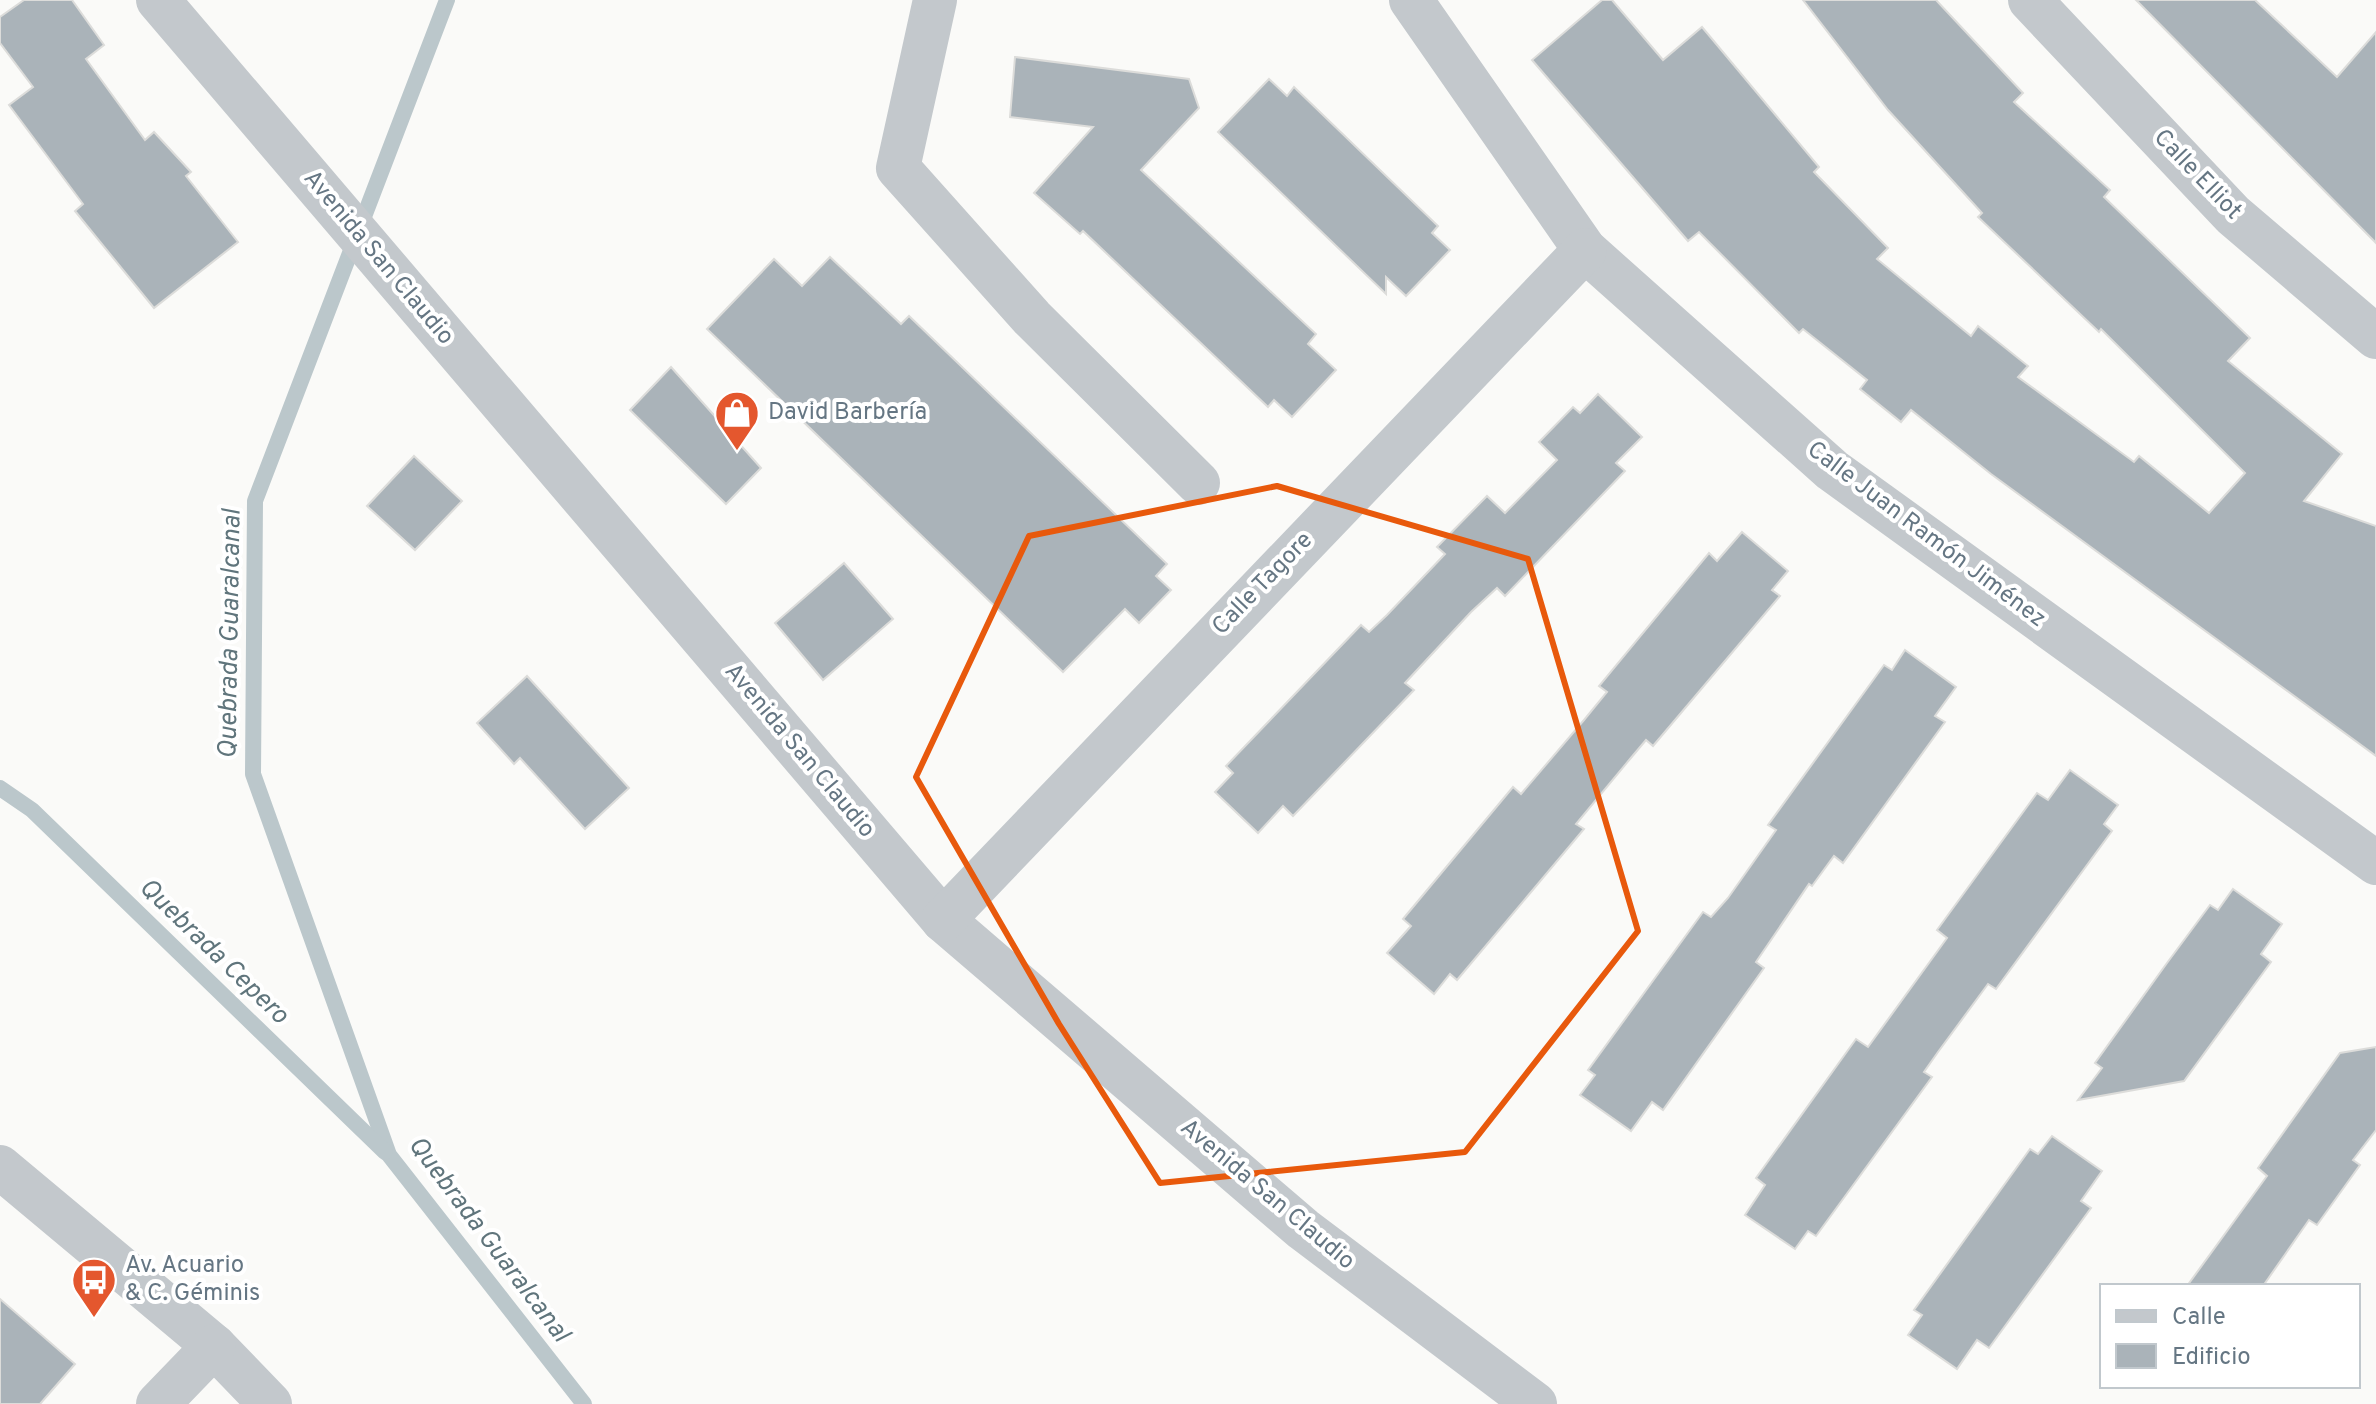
<svg xmlns="http://www.w3.org/2000/svg" width="2376" height="1404" viewBox="0 0 2376 1404" font-family="Overpass,sans-serif">
<rect width="100%" height="100%" fill="#fafaf8"/>
<g fill="none" stroke-linecap="round" stroke-linejoin="round">
<g stroke="#bbc7cb" stroke-width="16">
<path d="M 447,0 L 255,501 L 253,774 L 389,1155 L 584,1404"/>
<path d="M 0,788 L 32,810 L 385,1152"/>
</g>
</g>
<g fill="#aab3b9" stroke="#dcdcda" stroke-width="2">
<path d="M 24,0 L 72,0 L 104,45 L 86,59 L 145,140 L 154,132 L 191,172 L 186,176 L 238,242 L 154,308 L 75,211 L 83,204 L 9,105 L 33,87 L 0,43 L 0,17 Z"/>
<path d="M 1602,0 L 1612,0 L 1663,60 L 1702,27 L 1819,167 L 1814,172 L 1888,248 L 1877,259 L 1971,336 L 1978,326 L 2028,366 L 2018,377 L 2134,462 L 2139,456 L 2209,513 L 2245,473 L 2101,329 L 2099,332 L 1978,217 L 1982,213 L 1888,110 L 1803,0 L 1936,0 L 2023,93 L 2014,102 L 2110,190 L 2104,197 L 2250,338 L 2228,361 L 2342,454 L 2304,501 L 2376,526 L 2376,756 L 1991,474 L 1911,410 L 1901,422 L 1860,389 L 1867,380 L 1803,329 L 1799,333 L 1699,232 L 1688,241 L 1532,60 Z"/>
<path d="M 2136,0 L 2255,0 L 2337,77 L 2376,32 L 2376,243 Z"/>
<path d="M 1015,57 L 1189,79 L 1199,108 L 1141,170 L 1316,334 L 1308,344 L 1336,370 L 1292,417 L 1274,400 L 1268,407 L 1083,231 L 1080,234 L 1034,193 L 1093,127 L 1010,117 Z"/>
<path d="M 1269,79 L 1287,96 L 1294,87 L 1438,226 L 1432,233 L 1450,250 L 1406,296 L 1386,277 L 1386,294 L 1218,132 Z"/>
<path d="M 830,257 L 901,324 L 909,316 L 1167,564 L 1156,576 L 1171,590 L 1139,623 L 1125,609 L 1063,672 L 707,329 L 774,259 L 802,286 Z"/>
<path d="M 671,367 L 761,468 L 726,504 L 630,410 Z"/>
<path d="M 1598,394 L 1642,437 L 1616,463 L 1625,471 L 1505,596 L 1497,588 L 1471,612 L 1405,683 L 1414,690 L 1293,816 L 1283,806 L 1258,833 L 1215,792 L 1233,773 L 1226,766 L 1361,625 L 1369,632 L 1387,615 L 1445,554 L 1437,547 L 1487,496 L 1505,513 L 1557,460 L 1539,442 L 1573,407 L 1580,413 Z"/>
<path d="M 414,456 L 462,501 L 415,550 L 367,506 Z"/>
<path d="M 1742,532 L 1788,571 L 1772,590 L 1780,596 L 1653,746 L 1646,740 L 1630,759 L 1576,824 L 1584,829 L 1457,980 L 1450,974 L 1434,994 L 1387,953 L 1411,926 L 1403,919 L 1513,787 L 1521,794 L 1584,720 L 1607,692 L 1599,686 L 1709,553 L 1717,561 Z"/>
<path d="M 844,563 L 893,619 L 823,680 L 775,623 Z"/>
<path d="M 1905,650 L 1956,687 L 1935,716 L 1945,722 L 1843,863 L 1834,856 L 1812,886 L 1809,884 L 1756,962 L 1764,968 L 1663,1110 L 1652,1102 L 1631,1131 L 1580,1095 L 1595,1075 L 1588,1070 L 1703,912 L 1711,917 L 1728,898 L 1776,830 L 1768,825 L 1884,665 L 1892,670 Z"/>
<path d="M 527,676 L 629,788 L 585,829 L 520,758 L 514,764 L 477,723 Z"/>
<path d="M 2070,770 L 2118,805 L 2104,824 L 2112,831 L 1996,989 L 1988,984 L 1938,1052 L 1924,1072 L 1932,1077 L 1816,1236 L 1808,1231 L 1795,1249 L 1745,1215 L 1765,1185 L 1756,1178 L 1856,1039 L 1868,1047 L 1947,938 L 1937,930 L 2037,793 L 2048,800 Z"/>
<path d="M 2233,889 L 2282,924 L 2261,954 L 2271,962 L 2184,1081 L 2078,1100 L 2102,1068 L 2095,1063 L 2167,963 L 2210,905 L 2218,910 Z"/>
<path d="M 2376,1047 L 2376,1130 L 2353,1160 L 2360,1165 L 2317,1225 L 2309,1220 L 2263,1286 L 2187,1286 L 2267,1176 L 2258,1168 L 2340,1053 Z"/>
<path d="M 2052,1136 L 2102,1171 L 2081,1201 L 2091,1208 L 1989,1348 L 1977,1340 L 1957,1369 L 1908,1335 L 1922,1315 L 1914,1310 L 2030,1149 L 2038,1154 Z"/>
<path d="M 0,1299 L 75,1364 L 40,1404 L 0,1404 Z"/>
</g>
<g fill="none" stroke-linecap="round" stroke-linejoin="round">
<g stroke="#c3c8cc" stroke-width="44">
<path d="M 158,0 L 943,920 L 1303,1229 L 1535,1404"/>
<path d="M 935,0 L 898,168 L 1032,318 L 1198,483"/>
<path d="M 1411,0 L 1585,250 L 1832,470 L 2376,863"/>
<path d="M 2030,0 L 2233,215 L 2376,337"/>
<path d="M 943,920 L 1585,250"/>
<path d="M 0,1167 L 214,1346 L 270,1404"/>
<path d="M 158,1404 L 214,1346"/>
</g>
</g>
<path fill="none" stroke="#e8590c" stroke-width="6" stroke-linejoin="round" d="M 1277,486 L 1528,559 L 1638,931 L 1465,1152 L 1160,1183 L 1059,1024 L 916,777 L 1029,536 Z"/>
<defs>
<g id="shop-pin" transform="scale(2.3)"><path d="M0 17L-7.5 6A9.5 9.5 0 1 1 7.5 6Z" fill="#e4572e" stroke="#fff"/><path d="M-5-2.5h2.3a2.7 3.5 0 0 1 5.4 0H5L5.5 6h-11ZM-1.5-2.5h3a1.5 2.3 0 0 0-3 0Z" fill="#fff"/></g>
<g id="bus-pin" transform="scale(2.3)"><path d="M0 17L-7.5 6A9.5 9.5 0 1 1 7.5 6Z" fill="#e4572e" stroke="#fff"/><path d="M-5-6H5V4H4V6H2V4H-2V6H-4V4H-5ZM-3.5-4V0h7V-4ZM-3.5 1.2v1.5H-2V1.2ZM2 1.2v1.5H3.5V1.2Z" fill="#fff"/></g>
</defs>
<g fill-rule="evenodd">
<use href="#shop-pin" x="737" y="413"/>
<use href="#bus-pin" x="94" y="1280"/>
</g>
<g text-anchor="middle" dominant-baseline="central" stroke-width="8" stroke-linejoin="round" paint-order="stroke">
<g font-size="24" fill="#657683" stroke="#fff">
<text transform="translate(2197 175) rotate(46)">Calle Elliot</text>
<text transform="translate(378 258) rotate(50)">Avenida San Claudio</text>
<text transform="translate(1926 535) rotate(37)">Calle Juan Ramón Jiménez</text>
<text transform="translate(1263 584) rotate(-46)">Calle Tagore</text>
<text transform="translate(799 751) rotate(50)">Avenida San Claudio</text>
<text transform="translate(1267 1195) rotate(40)">Avenida San Claudio</text>
</g>
<g font-size="24" fill="#657683" stroke="#fff" text-anchor="start">
<text x="768" y="413">David Barbería</text>
<text x="125" y="1266">Av. Acuario<tspan x="125" dy="28">&amp; C. Géminis</tspan></text>
</g>
<g font-size="26" font-style="italic" fill="#60757c" stroke="#fff">
<text transform="translate(231 634) rotate(-89)">Quebrada Guaralcanal</text>
<text transform="translate(213 952) rotate(44)">Quebrada Cepero</text>
<text transform="translate(488 1240) rotate(53)">Quebrada Guaralcanal</text>
</g>
</g>
<rect x="2100" y="1284" width="260" height="104" fill="#ffffff" stroke="#c1c8cd" stroke-width="2"/>
<rect x="2116" y="1310" width="40" height="12" fill="#c3c8cc" stroke="#c1c8cd" stroke-width="2"/>
<text x="2172" y="1324" font-size="24" fill="#657683">Calle</text>
<rect x="2116" y="1344" width="40" height="24" fill="#aab3b9" stroke="#c1c8cd" stroke-width="2"/>
<text x="2172" y="1364" font-size="24" fill="#657683">Edificio</text>
</svg>
